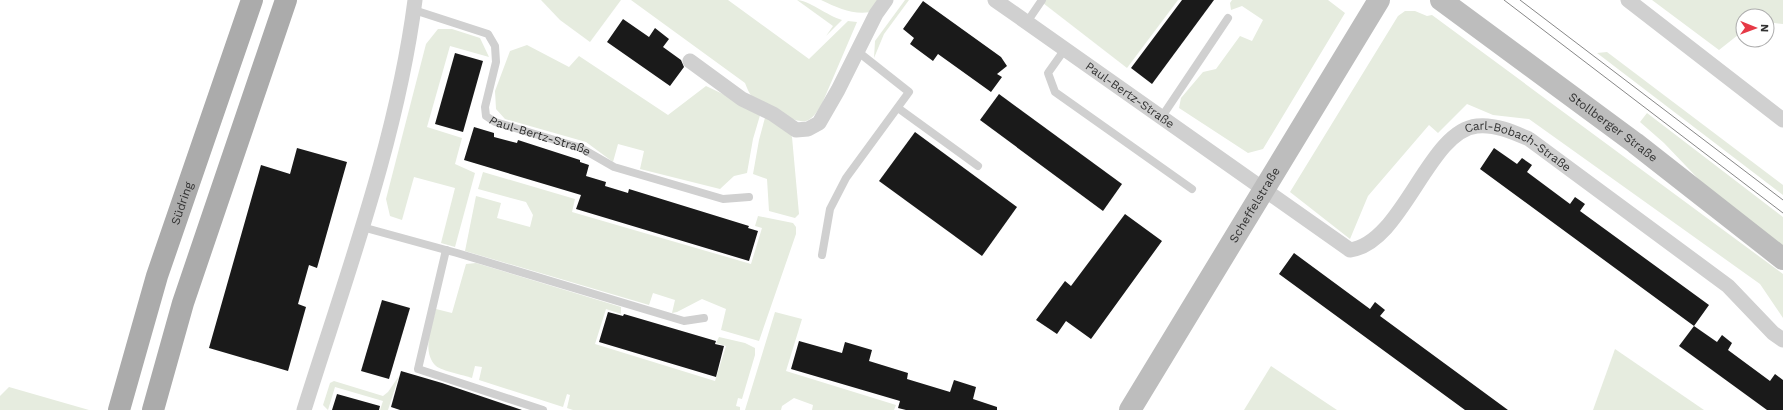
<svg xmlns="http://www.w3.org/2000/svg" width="1783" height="410" viewBox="0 0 1783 410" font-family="'Work Sans',sans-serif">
<rect width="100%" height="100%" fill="#fff"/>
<g fill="#e6ecdf">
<path d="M 541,0 L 621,0 L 590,42 L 560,20 Z"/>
<path d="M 631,0 L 728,0 L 809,59 L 848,21 L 857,22 L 821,106 C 817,111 813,119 806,121 C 796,124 758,105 752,97 C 749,93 747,88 745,83 Z"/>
<path d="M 797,0 C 808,0 828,16 842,20 L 826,36 L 833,26 Z"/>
<path d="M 821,0 L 883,0 L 876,11 C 855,16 840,9 821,0 Z"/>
<path d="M 905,0 L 909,0 L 884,34 L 874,58 L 875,41 Z"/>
<path d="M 1045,0 L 1178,0 L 1127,68 L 1043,3 Z"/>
<path d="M 1232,0 L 1328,0 L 1345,13 L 1263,149 L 1248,153 L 1179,108 L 1181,98 L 1203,72 L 1216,69 L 1240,36 L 1252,41 L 1263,20 L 1242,6 L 1231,10 L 1230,3 Z"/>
<path d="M 1652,0 L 1783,0 L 1783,24 L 1767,22 L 1767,16 L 1743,16 L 1743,31 L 1719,50 Z"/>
<path d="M 1405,11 L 1415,11 L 1427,16 L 1432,15 L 1783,274 L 1783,318 L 1760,284 L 1529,119 L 1493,115 L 1467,104 L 1438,133 L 1429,125 L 1368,196 L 1350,239 L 1290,192 L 1398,16 Z"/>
<path d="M 438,29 L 452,29 L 480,38 L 489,57 L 450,46 L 427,127 L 462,138 L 455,164 L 475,173 L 455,247 L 441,243 L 455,188 L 414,177 L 402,220 L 390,216 L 386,199 L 426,44 Z"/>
<path d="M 527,45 L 569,67 L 579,56 L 668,115 L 706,86 L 761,112 L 753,139 L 747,173 L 734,176 L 720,189 L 640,169 L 644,151 L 618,144 L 613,162 L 586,142 L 505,119 L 496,109 L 495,91 L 510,51 Z"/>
<path d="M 1607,52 L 1783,185 L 1783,195 L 1597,53 Z"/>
<path d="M 1647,113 L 1783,217 L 1783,246 L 1708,189 L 1664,143 L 1640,122 Z"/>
<path d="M 766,114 L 788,130 L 792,137 L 799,214 L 795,218 L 769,211 L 767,179 L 753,174 L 759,140 Z"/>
<path d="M 483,172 L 575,199 L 572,212 L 751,264 L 762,228 L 755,226 L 758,216 L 793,223 L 796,227 L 796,234 L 759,341 L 721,330 L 726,309 L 702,299 L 677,312 L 672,313 L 675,300 L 653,293 L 649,305 L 465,251 L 476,196 L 501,203 L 497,218 L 530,227 L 533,215 L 526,202 L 478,189 Z"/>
<path d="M 476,263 L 621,307 L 621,314 L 606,309 L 595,344 L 715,381 L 726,346 L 716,343 L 719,337 L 745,343 L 755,348 L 755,355 L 742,399 L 738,398 L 736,406 L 740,407 L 740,410 L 573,410 L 567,408 L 570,395 L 567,394 L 563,407 L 479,380 L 482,367 L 475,366 L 472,378 C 464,375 442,371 436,366 C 421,352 432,325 436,309 L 452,313 L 466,264 Z"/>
<path d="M 775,312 L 802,319 L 786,371 L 896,405 L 894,410 L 812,410 L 813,405 L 794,398 L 782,406 L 781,410 L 745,410 Z"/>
<path d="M 1615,349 L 1704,410 L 1593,410 Z"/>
<path d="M 1271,366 L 1337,410 L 1244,410 Z"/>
<path d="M 399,376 L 388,410 L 380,410 L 383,401 L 335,387 L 328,410 L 323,405 L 330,383 L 334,381 L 383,396 L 388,392 Z"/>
<path d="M 9,387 L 89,410 L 0,410 L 0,396 Z"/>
</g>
<g fill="#1a1a1a">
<path d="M 1182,0 L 1214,0 L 1152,84 L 1131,68 Z"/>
<path d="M 923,1 L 1001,57 L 1007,66 L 997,74 L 1002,77 L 991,92 L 938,54 L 933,61 L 910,44 L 914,38 L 903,29 Z"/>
<path d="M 623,19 L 649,37 L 655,28 L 669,39 L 663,47 L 681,60 L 684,67 L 670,86 L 607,42 Z"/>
<path d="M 455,53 L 483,61 L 463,132 L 435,124 Z"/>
<path d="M 999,94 L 1122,184 L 1103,211 L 980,120 Z"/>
<path d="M 474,127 L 494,133 L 494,137 L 517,143 L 518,140 L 580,160 L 580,162 L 589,165 L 586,176 L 606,182 L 605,186 L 628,193 L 629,189 L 749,226 L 748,228 L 758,231 L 749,261 L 576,209 L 581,195 L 464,160 Z"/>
<path d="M 915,132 L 1017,207 L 982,256 L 879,181 Z"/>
<path d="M 297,148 L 347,162 L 317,268 L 309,265 L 298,304 L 306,307 L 288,371 L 209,348 L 261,165 L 290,174 Z"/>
<path d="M 1494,148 L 1517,164 L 1522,158 L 1532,165 L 1527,172 L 1570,204 L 1575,197 L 1585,204 L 1580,211 L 1709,305 L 1694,326 L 1717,342 L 1722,335 L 1732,343 L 1728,350 L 1770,381 L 1775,374 L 1783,380 L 1783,410 L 1767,410 L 1679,346 L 1694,326 L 1480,169 Z"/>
<path d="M 1125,214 L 1162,241 L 1091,339 L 1066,321 L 1057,334 L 1036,320 L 1065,281 L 1071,286 Z"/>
<path d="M 1294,253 L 1370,309 L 1375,302 L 1385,310 L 1380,316 L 1508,410 L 1465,410 L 1279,274 Z"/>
<path d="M 382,300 L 410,308 L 389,379 L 361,371 Z"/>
<path d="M 608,312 L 623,316 L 624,314 L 716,341 L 715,344 L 724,346 L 716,377 L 599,342 Z"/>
<path d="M 799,341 L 842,353 L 845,342 L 872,350 L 869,361 L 908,373 L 907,379 L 950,392 L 954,380 L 976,387 L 973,399 L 997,407 L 997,410 L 906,410 L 898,408 L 900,401 L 791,369 Z"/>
<path d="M 401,371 L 442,383 L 522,410 L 400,410 L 391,407 Z"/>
<path d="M 337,394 L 380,406 L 379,410 L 332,410 Z"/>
</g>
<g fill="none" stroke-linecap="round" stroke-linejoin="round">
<g stroke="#d0d0d0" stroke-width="8">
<path id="s1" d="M 414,10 L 488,34 L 495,46 L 496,62 L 485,107 L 486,116 L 495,122 L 581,148 L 614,167 L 723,199 L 749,197"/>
<path d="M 1027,22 L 1042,0"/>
<path d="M 1065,49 L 1048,73 L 1055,92 L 1192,189"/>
<path d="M 898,108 L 978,166"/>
<path d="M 1161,118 L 1228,18"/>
<path d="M 362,227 L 457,253 L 684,321 L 704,318"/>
<path d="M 446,250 L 418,369 L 543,410"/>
<path d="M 822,255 L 830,209 L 846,178 L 909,92 L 857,51"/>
</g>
<g stroke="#d0d0d0" stroke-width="15">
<path id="s2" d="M 995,0 L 1350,250 C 1403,243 1428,131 1477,126 C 1495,124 1513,132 1529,139 L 1728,286 L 1773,333 L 1783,340"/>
<path d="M 1628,0 L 1783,120"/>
<path d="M 690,61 L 742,99 L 773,114 L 796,130 L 808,129 L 819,123 L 838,90 L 876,14 L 886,0"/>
<path d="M 304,410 C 346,276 397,140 415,0"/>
</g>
<g stroke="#bdbdbd" stroke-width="22">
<path id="s3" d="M 1441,0 L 1635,143 L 1783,259"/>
<path id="s4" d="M 1130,410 L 1379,0"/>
</g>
<g stroke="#ababab" stroke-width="22">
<path id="s5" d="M 119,410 L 157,276 L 252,0"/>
<path d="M 153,410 L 183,303 L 286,0"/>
</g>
<g stroke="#888" stroke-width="1">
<path d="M 1504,0 L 1783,213"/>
<path d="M 1520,0 L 1783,200"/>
</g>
</g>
<g text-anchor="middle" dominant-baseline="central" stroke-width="4" stroke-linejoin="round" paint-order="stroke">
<g font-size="12" fill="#333" stroke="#fff">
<text stroke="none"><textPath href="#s2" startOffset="165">Paul-Bertz-Straße</textPath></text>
<text stroke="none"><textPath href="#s3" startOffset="214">Stollberger Straße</textPath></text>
<text stroke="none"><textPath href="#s1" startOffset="221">Paul-Bertz-Straße</textPath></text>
<text stroke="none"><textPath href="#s2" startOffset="663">Carl-Bobach-Straße</textPath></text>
<text stroke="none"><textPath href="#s5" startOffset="216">Südring</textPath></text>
<text stroke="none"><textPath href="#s4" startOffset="240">Scheffelstraße</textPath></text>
</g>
</g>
<g transform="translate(1755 28) rotate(91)"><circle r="19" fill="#ffffff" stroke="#adadad"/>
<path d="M0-3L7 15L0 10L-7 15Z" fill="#e63946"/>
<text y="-6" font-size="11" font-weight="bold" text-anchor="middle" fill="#333333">N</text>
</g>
</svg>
